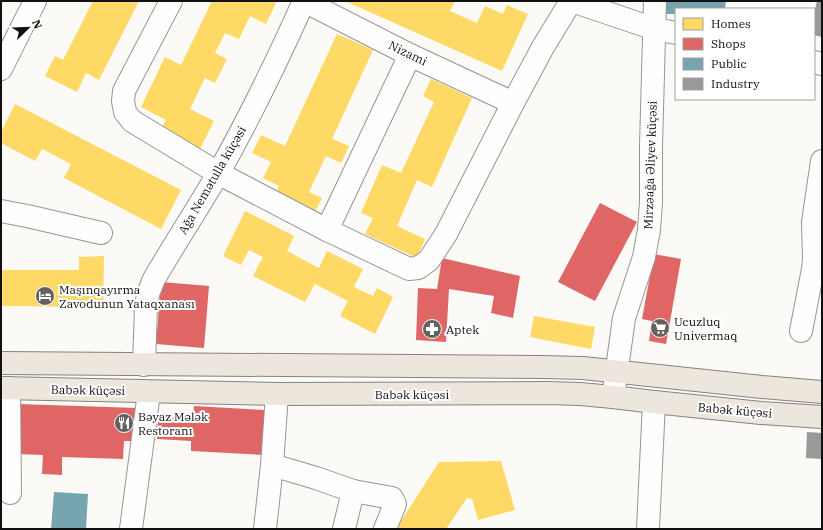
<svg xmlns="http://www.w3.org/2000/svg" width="823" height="530" viewBox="0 0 823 530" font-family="'IBM Plex Serif',serif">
<rect width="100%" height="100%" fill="#fcfaf6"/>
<g fill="#ffd966">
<path d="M 93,1 L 139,1 L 99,80 L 86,73 L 77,92 L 45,76 L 55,56 L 63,60 Z"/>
<path d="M 212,1 L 273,1 L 276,3 L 266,24 L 250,16 L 239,39 L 225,33 L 215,53 L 227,59 L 215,83 L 205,78 L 190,109 L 214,121 L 200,149 L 161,129 L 166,120 L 141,107 L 165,57 L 181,65 Z"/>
<path d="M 345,1 L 455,1 L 450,11 L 477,23 L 485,6 L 503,14 L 507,5 L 528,14 L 502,71 Z"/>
<path d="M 337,34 L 373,50 L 332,139 L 349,146 L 341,163 L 326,156 L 309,192 L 322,198 L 314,214 L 275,195 L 279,186 L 263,178 L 271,162 L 252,153 L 261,135 L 285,146 Z"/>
<path d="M 431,79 L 472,98 L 432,187 L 417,180 L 397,226 L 425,239 L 417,258 L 365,234 L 373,218 L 361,213 L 382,165 L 401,173 L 434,102 L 423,96 Z"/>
<path d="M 15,104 L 181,190 L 161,229 L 64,178 L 71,164 L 42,149 L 35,161 L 1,143 L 1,132 Z"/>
<path d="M 245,211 L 294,236 L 287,251 L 319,268 L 327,251 L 363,269 L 354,287 L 373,296 L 377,288 L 393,297 L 375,334 L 340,316 L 348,301 L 315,284 L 305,302 L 253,276 L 263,257 L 249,250 L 241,265 L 223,256 Z"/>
<path d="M 104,256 L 103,307 L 1,306 L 1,270 L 79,270 L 79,257 Z"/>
<path d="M 534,316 L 595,327 L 591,349 L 530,337 Z"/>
<path d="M 501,461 L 515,510 L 478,520 L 472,499 L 467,498 L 446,529 L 396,529 L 439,462 Z"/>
</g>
<g fill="#e06666">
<path d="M 600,203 L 637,222 L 595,301 L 558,282 Z"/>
<path d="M 654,254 L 681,259 L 666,344 L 649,341 L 652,321 L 642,319 Z"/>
<path d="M 442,258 L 520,276 L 513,318 L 491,313 L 494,296 L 449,289 L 446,342 L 416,340 L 418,288 L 437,289 Z"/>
<path d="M 161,282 L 209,286 L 204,348 L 156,344 Z"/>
<path d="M 19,404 L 137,408 L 136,441 L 124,441 L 123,459 L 62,457 L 62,475 L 42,474 L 43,455 L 17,454 Z"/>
<path d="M 194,406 L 265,410 L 263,455 L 191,451 L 191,441 L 157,439 L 158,417 L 193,419 Z"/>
</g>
<g fill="#76a5af">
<path d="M 666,1 L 726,1 L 725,9 L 676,9 L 676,14 L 666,14 Z"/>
<path d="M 54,492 L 88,494 L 86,529 L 51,529 Z"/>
</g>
<g fill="#999">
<path d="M 817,1 L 822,1 L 822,37 L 814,35 L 814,13 Z"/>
<path d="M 807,432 L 822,433 L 822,459 L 806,458 Z"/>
</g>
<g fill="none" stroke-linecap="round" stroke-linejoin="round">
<g stroke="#969594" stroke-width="24">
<g id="minor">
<path d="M 171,1 L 124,91 L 123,101 L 125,112 L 132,121 L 218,173 L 327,230 L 409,269 L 418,268 L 429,260 L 446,234 L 513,103 L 543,47 L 571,1"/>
<path d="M 304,1 L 410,55 L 513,103"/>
<path d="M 572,1 L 655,29 L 676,33"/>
<path d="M 814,62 L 822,64"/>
<path d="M 1,69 L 35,1"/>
<path d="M 1,211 L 27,216 L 101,233"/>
<path d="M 327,230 L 410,55"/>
<path d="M 801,331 L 813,269 L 814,259 L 813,222 L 822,161"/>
<path d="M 144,365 L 146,307 L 148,294 L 154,279 C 175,243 198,208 219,172 C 250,117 278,59 304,1"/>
<path d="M 9,388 L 10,493"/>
<path d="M 277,394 L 272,465 L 316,478 L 353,491 L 392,498 L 395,504 L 385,529"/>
<path d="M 613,397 L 620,347 L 624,318 L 644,257 L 649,230 L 651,202 L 651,146 L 655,1"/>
<path d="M 131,529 L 149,392"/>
<path d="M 265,529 L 272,465"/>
<path d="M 344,529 L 353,491"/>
<path d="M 648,529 L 654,402"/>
</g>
</g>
<g stroke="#848381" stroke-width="24">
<g id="major">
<path d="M 1,363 L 542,367 L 583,368 L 762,387 L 822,392"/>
<path d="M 1,388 L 277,394 L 548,393 L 580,394 L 613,397 L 654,402 L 761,413 L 822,417"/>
</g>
</g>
<use href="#minor" stroke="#fffefe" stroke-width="22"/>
<use href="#major" stroke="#ece6dc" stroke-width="22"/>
</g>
<defs>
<g id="hotel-disc" transform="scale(1)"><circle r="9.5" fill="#636260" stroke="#fff"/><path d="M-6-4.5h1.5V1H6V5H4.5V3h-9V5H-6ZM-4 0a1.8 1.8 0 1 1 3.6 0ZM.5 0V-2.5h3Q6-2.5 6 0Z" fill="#fff"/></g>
<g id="supermarket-disc" transform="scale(1)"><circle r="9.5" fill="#636260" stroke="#fff"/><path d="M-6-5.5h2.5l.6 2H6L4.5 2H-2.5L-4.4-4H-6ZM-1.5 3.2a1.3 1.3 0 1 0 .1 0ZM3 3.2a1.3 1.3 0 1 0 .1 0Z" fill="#fff"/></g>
<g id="pharmacy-disc" transform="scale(1)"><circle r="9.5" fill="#636260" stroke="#fff"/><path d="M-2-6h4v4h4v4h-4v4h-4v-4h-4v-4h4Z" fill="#fff"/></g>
<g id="restaurant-disc" transform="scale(1)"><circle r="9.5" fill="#636260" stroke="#fff"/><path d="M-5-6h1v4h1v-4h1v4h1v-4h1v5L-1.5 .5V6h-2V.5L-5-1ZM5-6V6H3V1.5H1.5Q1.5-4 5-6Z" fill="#fff"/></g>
</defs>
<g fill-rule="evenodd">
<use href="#hotel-disc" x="45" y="296"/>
<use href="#supermarket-disc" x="660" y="328"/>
<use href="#pharmacy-disc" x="432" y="329"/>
<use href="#restaurant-disc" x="124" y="423"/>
</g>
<g text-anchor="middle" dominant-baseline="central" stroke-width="4" stroke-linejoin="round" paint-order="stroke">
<g font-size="12" fill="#101010" stroke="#fff">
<text transform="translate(408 53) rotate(26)">Nizami</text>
<text transform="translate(650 165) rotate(-88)">Mirzəağa Əliyev küçəsi</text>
<text transform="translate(212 180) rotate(-60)">Ağa Nemətulla küçəsi</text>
<text transform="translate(88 390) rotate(1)">Babək küçəsi</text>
<text x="412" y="394">Babək küçəsi</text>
<text transform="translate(735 410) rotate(5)">Babək küçəsi</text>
</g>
<g font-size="12" fill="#101010" stroke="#fff" text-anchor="start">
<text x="59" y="289">Maşınqayırma<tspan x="59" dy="14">Zavodunun Yataqxanası</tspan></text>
<text x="674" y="321">Ucuzluq<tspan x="674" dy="14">Univermaq</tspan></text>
<text x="446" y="329">Aptek</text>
<text x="138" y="416">Bəyaz Mələk<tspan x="138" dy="14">Restoranı</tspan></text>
</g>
</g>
<rect width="823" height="530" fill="none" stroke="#101010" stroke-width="4"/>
<rect x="675" y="8" width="140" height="92" fill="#ffffff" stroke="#9f9f9f"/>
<rect x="683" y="18" width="20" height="12" fill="#ffd966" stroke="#9f9f9f"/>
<text x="711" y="28" font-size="12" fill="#101010">Homes</text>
<rect x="683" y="38" width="20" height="12" fill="#e06666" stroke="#9f9f9f"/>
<text x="711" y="48" font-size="12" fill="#101010">Shops</text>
<rect x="683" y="58" width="20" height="12" fill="#76a5af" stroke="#9f9f9f"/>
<text x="711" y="68" font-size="12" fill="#101010">Public</text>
<rect x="683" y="78" width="20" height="12" fill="#999999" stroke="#9f9f9f"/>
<text x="711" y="88" font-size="12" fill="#101010">Industry</text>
<g transform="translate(28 28) rotate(67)" stroke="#ffffff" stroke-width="3" paint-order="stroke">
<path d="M0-3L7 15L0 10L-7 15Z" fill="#101010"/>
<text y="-6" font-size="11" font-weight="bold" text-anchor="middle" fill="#101010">N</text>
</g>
</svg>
